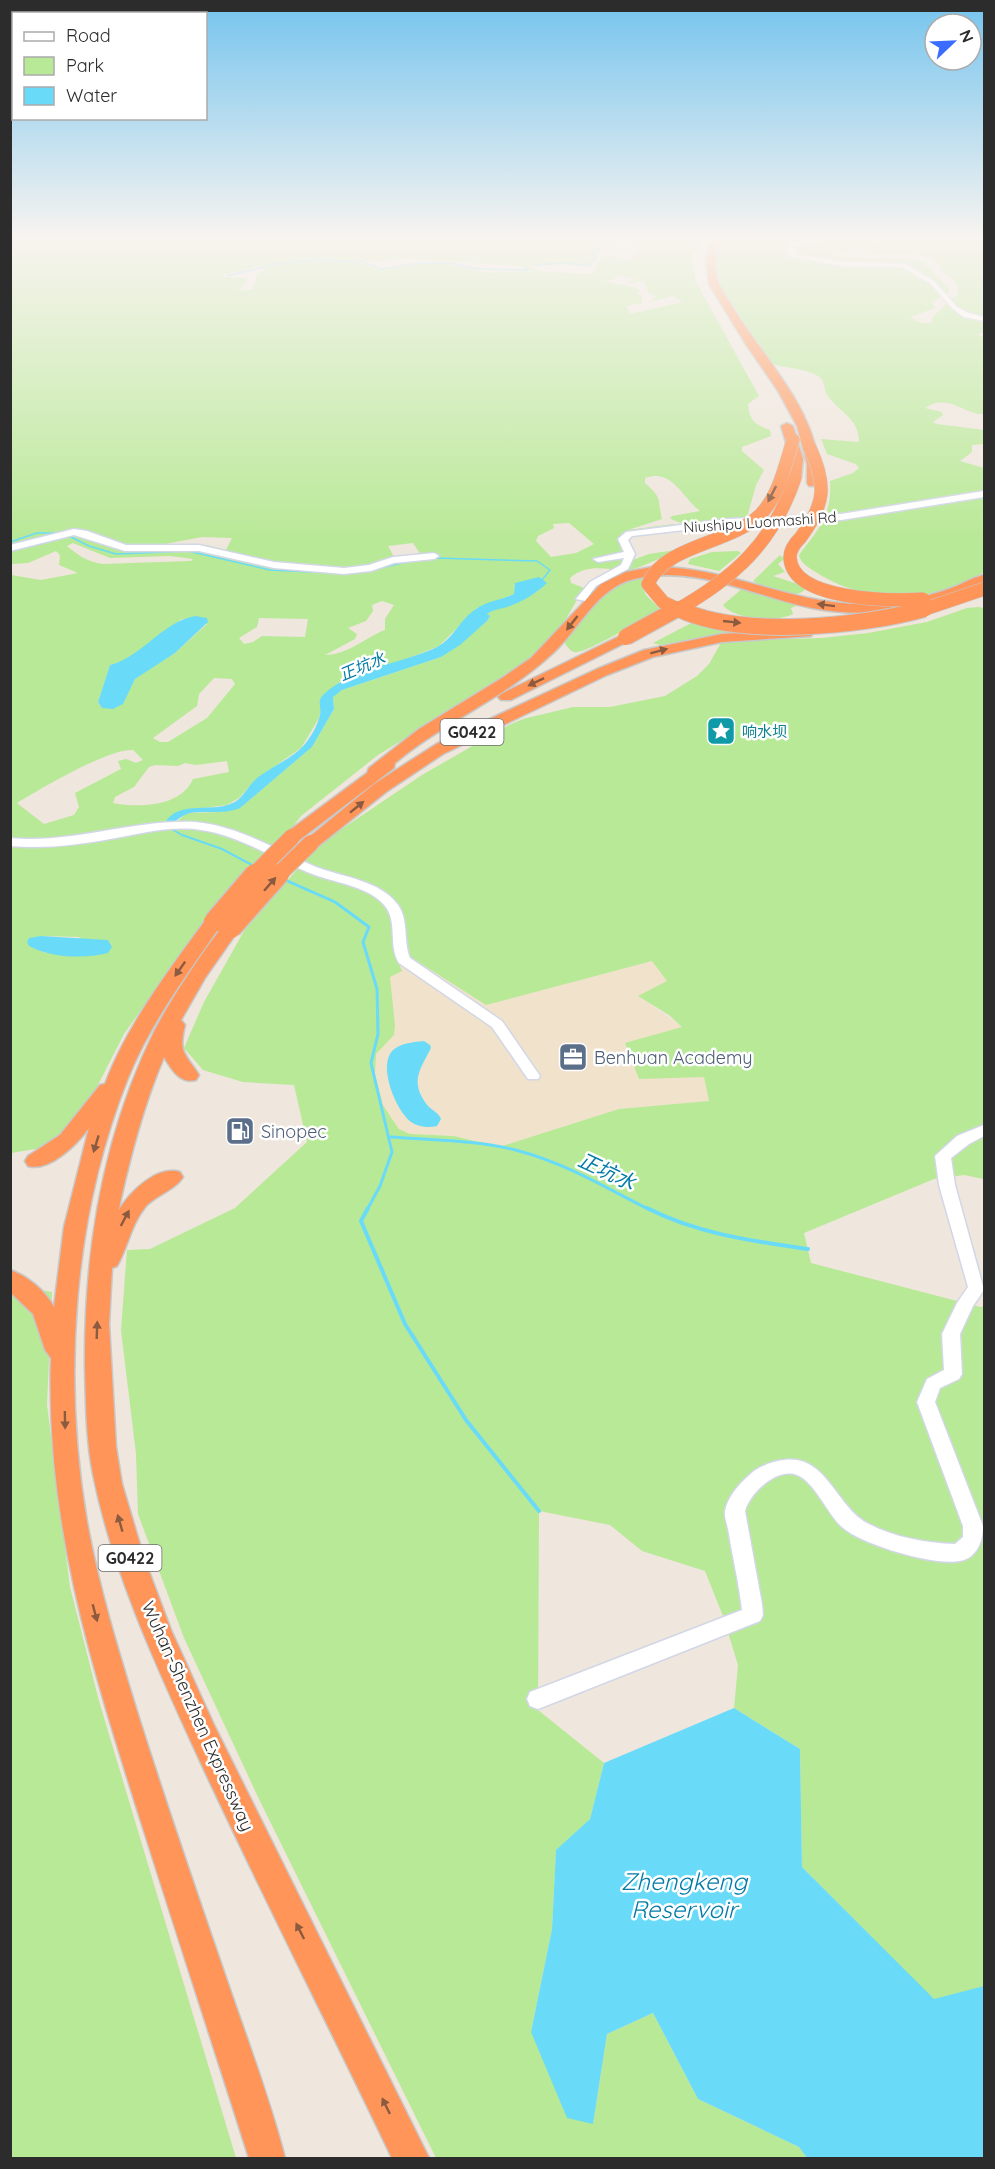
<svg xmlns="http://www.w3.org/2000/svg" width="995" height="2169" viewBox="0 0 995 2169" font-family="Quicksand,'Noto Sans SC',sans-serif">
<rect width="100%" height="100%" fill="#efe6dd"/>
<path fill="#f1e2cc" d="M 409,956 L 486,1005 L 652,961 L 668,981 L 639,996 L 682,1027 L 704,1077 L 710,1101 L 619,1109 L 499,1147 L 454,1136 L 410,1134 L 399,1129 L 383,1105 L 375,1075 L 375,1064 L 376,1054 L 394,1035 L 390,976 L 397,959 Z"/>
<g fill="#b8e996" fill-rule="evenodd">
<path d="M 11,236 L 705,236 L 691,258 L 696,282 L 759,396 L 748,404 C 749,420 755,425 770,430 L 771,436 L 742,447 L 742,451 L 764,470 L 756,485 L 748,514 L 744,518 C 723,521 689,531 670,518 L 672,516 L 700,511 C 681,496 672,468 645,478 L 645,483 C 663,499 657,498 662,519 L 628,530 L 673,524 L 679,526 L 623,535 L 620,539 L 630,561 L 649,554 L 676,550 C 668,555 638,569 629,570 C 607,571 589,562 570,578 L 571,583 L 584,588 L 560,629 L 530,662 L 378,755 L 301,816 L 286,836 L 205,919 L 124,1034 L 79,1122 L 78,1142 L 11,1153 L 11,575 L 41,580 L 78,573 L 59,565 L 60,555 L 56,551 L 28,563 L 11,564 ZM 619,237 L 633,241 L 642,247 L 631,257 L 634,262 C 624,262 605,247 597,263 C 596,266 596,269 594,272 L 588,274 L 543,272 L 528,266 L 564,264 L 590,267 L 598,257 L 597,251 ZM 400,258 L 521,266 L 533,271 L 491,273 L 446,264 L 417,264 L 379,269 L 352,261 L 382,262 ZM 258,266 L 268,267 L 257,275 L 253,289 L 239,291 L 248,280 L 246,278 L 223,277 L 224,274 L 239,272 ZM 620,276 L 634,279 L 626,284 L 644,281 L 649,293 L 657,297 L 647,303 L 673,296 L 683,302 L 630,314 L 626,306 L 642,303 L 642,295 L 637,294 L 640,290 L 634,287 L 605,282 ZM 569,523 L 594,544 L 576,553 L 551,557 L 536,541 L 538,536 L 554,528 L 553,524 ZM 202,537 L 232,538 L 226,550 L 207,545 L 167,547 L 165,544 ZM 73,543 L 110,558 L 170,556 L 193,559 L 191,561 L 102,564 C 86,561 79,556 67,546 ZM 413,543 L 421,555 L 395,559 L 388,546 ZM 546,583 C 532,599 510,605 490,611 L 487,614 L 487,621 L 441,657 L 342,690 L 333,696 L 334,709 L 312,747 L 247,802 L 220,812 L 190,813 L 184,815 L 176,823 L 165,823 L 181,811 L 227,805 L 239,798 L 255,780 L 301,748 L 319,718 L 326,693 L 341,681 L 353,674 L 397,663 L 439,646 L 477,608 L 514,594 L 515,584 ZM 382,601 L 394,605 L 385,619 L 385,630 C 365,638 347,655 325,655 L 355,639 L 357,634 L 348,628 L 366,621 L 373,611 L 372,605 ZM 259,618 L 308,619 L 305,637 L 262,636 L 253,642 L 244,644 L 239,638 L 257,627 ZM 182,619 L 207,624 L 175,653 L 145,671 L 135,679 L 131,687 L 102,708 L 98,702 L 110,665 L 125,661 ZM 214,678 L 232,679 L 235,684 L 207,718 L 168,742 L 160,742 L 153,738 L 197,706 L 199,694 ZM 133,750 L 143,760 L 136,763 L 126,759 L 118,761 L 121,769 L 75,793 L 79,807 L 74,815 L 44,824 L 17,803 C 40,789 109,748 133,750 ZM 227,761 L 229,772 L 193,779 C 181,807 139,808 113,803 L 115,797 L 134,787 L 149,767 L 155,765 L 178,766 L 185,763 L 196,765 ZM 41,936 L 81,937 L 46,953 L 29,946 Z"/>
<path d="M 728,236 L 984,236 L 984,333 L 977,334 L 984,337 L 984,414 C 966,416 948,392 925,408 L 942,412 L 943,415 L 933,422 L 937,424 L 984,430 L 984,444 L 972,445 L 972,452 L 960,461 L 984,468 L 984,572 C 936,603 872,605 822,576 C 813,570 801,565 799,555 C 819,528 832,517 830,481 L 853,473 L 859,468 L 856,464 L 827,454 L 821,439 L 859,442 C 859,418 840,413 828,396 C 823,390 826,380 818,376 C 804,368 786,368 771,364 C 760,349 716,286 714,271 C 713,257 720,247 728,236 ZM 855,249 C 880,262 918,244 940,265 L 939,268 L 957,283 L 958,295 L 950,300 L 931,319 L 932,323 L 921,323 L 910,317 L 935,308 L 932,302 L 950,292 L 949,288 L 923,262 L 915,259 L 836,257 L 837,254 Z"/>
<path d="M 712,552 L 738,551 L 741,553 L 719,571 L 688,564 L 690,559 Z"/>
<path d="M 780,555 L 784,559 L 778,564 L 785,572 L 773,576 L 807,587 C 798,603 765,588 753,581 Z"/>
<path d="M 643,576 L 641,584 L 646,595 L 660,609 C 648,616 583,656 574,652 C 570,651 566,645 564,642 L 589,608 L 618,582 Z"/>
<path d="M 744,587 L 801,604 L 791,608 L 793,614 C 778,622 734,620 723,605 Z"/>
<path d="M 978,607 L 984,608 L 984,1179 L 964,1175 L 934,1179 L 804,1233 L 811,1263 L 980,1307 L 984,1306 L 984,1986 L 934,2000 L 802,1867 L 800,1749 L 734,1708 L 738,1665 L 723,1616 L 705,1571 L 642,1551 L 610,1525 L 539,1511 L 538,1710 L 604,1763 L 590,1819 L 556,1851 L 552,1929 L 531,2032 L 593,2124 L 607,2034 L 653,2013 L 698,2099 L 799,2147 L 807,2158 L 436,2158 L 258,1797 L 184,1638 L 138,1514 L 136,1454 L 121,1330 L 127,1250 L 150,1249 L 235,1208 L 307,1142 L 294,1085 L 243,1082 L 203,1070 L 184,1048 L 204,1002 L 244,931 L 318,845 L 422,775 L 509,725 L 523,719 L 573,707 L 610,707 L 665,696 L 697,676 L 709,664 L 722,641 L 822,638 L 868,633 L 927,622 L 967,608 ZM 409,956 L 486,1005 L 652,961 L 667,981 L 638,996 L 669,1015 L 682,1027 L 625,1043 L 639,1079 L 704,1077 L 709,1101 L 619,1109 L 499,1147 L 454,1136 L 410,1134 L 399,1129 L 392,1119 L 383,1105 L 375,1075 L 376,1054 L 394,1035 L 395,1026 L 390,977 L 402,971 L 397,959 Z"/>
<path d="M 697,620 L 751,633 L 714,635 L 660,645 L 653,643 Z"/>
<path d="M 10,1285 L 52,1292 L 47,1405 L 70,1587 L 99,1701 L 236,2158 L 11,2158 Z"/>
</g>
<g fill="#69dbf8">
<path d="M 539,577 L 547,583 C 537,593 523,601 510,606 C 502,609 494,609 487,614 L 490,616 L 487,621 L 460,645 L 441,657 L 342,690 L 333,697 L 334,709 L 312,747 L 240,808 C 223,815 207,810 190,813 C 179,816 177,823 164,825 C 178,796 218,817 239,799 C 245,793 250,784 257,778 C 273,765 296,758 308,740 C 313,733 318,724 320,715 C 322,707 316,701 324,694 C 355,666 400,665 437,647 C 454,638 460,619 476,609 C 487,601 502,600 514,594 L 515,583 Z"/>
<path d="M 195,616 L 207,618 L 208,622 L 175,653 L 135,679 L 123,704 L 113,709 L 102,708 L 98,702 L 110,665 C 142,657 162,622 195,616 Z"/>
<path d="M 41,936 L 108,940 L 112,947 L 108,953 C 85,959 50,958 29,946 L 27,942 L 29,938 Z"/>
<path d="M 424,1041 L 430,1045 L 431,1048 C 420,1070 409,1082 428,1106 C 433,1111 439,1113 441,1119 L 437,1126 C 429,1128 418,1127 411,1122 C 396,1111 377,1065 393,1050 C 401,1043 414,1042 424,1041 Z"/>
<path d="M 734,1708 L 800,1749 L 802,1867 L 934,1999 L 984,1986 L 984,2158 L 807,2158 L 799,2147 L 698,2099 L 653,2013 L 607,2034 L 593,2124 L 567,2118 L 531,2032 L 552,1929 L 556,1850 L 590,1819 L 604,1763 Z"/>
</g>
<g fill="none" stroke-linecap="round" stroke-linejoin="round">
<g stroke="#69dbf8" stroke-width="1.5">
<path d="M 536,265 L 565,263 L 588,266 L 596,258 L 592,253 L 624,236"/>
<path d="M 227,276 L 277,264 L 317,260 L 362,262 L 382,269 L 420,263 L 450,263 L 478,269 L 528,270 L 525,267"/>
<path d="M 69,536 L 89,546 L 116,554 L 188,551 L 270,570 L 333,573"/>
<path d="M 10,542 L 37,533 L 60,533"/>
<path d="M 434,558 L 537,561 L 550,570 L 542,580"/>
<path d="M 343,573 L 368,571 L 410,561"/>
</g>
<path stroke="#69dbf8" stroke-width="2" d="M 170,828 L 182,835 L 222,849 L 252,865"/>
<g stroke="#69dbf8" stroke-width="3">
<path d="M 283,879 L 335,902 L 369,927 L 363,942 L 377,989 L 378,1034 L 371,1063 L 392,1152 L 380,1186 L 367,1210"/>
<path d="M 390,1137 C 432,1140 478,1140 519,1151 C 565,1163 608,1189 650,1210"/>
</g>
<g stroke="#69dbf8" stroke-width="4">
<path d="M 368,1208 L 361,1221 L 405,1324 L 466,1420 L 539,1511"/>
<path d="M 647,1208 C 698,1234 752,1241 808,1249"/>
</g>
<g stroke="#d2d7e6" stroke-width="3">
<g id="minor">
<path d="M 825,236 L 838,236 L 792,247 L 796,251 L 795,255 L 844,262 L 905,264 L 934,281 L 957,307 L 969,313 L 984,317 L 984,321 L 964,317 L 953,309 L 930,283 L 902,267 L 844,266 L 788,256 L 789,252 L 785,248 L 788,245 Z"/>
<path d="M 857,236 L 885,236 L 876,241 Z"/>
<path d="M 984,491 L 984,497 L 841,520 L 728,525 L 632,536 L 628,540 L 635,554 L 628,569 L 596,586 L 585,601 L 576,599 L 590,582 L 621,565 L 624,558 L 598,562 L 593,559 L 624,552 L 618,539 L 626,532 L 728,519 L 841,514 Z"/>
<path d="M 74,529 L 87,531 L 126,545 L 199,545 L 274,562 L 344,568 L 369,565 L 393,557 L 434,553 L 439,556 L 434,559 L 394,563 L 371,571 L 344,574 L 274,568 L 199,551 L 125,551 L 74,535 L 10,551 L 10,545 Z"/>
<path d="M 195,822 C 239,826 276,850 316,867 C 342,877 380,880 398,905 C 409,920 403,941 410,958 L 502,1021 L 540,1076 L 538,1079 L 528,1079 L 492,1027 L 399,963 C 388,946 398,922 385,906 C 370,887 337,883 315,875 C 277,861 242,836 201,830 C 172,825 139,834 110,839 C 77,845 45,849 10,846 L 10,838 C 73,844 133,819 195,822 Z"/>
<path d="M 984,1125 L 984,1136 L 969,1144 L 951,1158 L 955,1185 L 984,1290 L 973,1306 L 960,1334 L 962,1374 L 959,1379 L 940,1388 L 935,1402 L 983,1526 C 983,1541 977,1558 960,1561 C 934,1566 862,1545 842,1527 C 828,1515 814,1481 797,1475 C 777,1467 750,1493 745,1511 L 762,1604 L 763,1615 L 760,1621 L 538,1709 L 530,1706 L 527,1699 L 530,1692 L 742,1610 C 739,1584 733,1559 729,1534 C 728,1526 724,1518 725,1511 C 728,1495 742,1481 754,1471 C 763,1465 774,1461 784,1460 C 826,1454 836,1506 867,1523 C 893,1537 925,1543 955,1544 L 963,1537 L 963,1526 L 917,1402 L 927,1379 L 944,1370 L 942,1334 L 957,1303 L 968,1287 L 939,1185 L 935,1156 L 957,1136 Z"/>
</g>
</g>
<g stroke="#c8c8c8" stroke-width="3">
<g id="highway">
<path d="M 717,236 L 726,236 C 715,250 712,267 719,284 C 723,293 730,302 735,311 C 763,356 807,401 817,454 C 819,464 821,477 817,486 L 809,486 L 807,483 L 807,464 L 797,426 L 778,391 L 745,343 L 709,284 L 706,259 L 709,247 Z"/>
<path d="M 787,423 L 793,426 L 803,459 L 801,478 L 795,482 L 789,478 L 791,459 L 781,426 Z"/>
<path d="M 652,567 C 725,565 791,605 864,604 C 895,604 925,598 954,587 C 964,583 974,577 984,575 L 984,584 C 930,608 871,620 812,608 C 753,596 695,564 634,579 C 596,588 579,630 552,654 C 505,698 444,722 395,763 L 394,768 L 298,841 L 286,841 L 283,837 L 286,833 L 367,773 L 369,768 L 419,729 L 502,678 L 531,658 L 601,584 L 626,572 Z"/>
<path d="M 806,629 L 811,630 L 813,633 L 811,636 L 722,642 L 653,657 L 607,675 L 443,754 L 386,792 L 317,847 L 305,847 L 302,843 L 374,784 L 438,743 L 597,669 L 644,650 L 722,634 Z"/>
<path d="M 626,633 L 633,637 L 631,640 L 511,700 L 501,700 L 498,697 L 501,694 Z"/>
<path d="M 214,916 L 221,918 L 223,922 C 189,972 151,1021 128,1078 C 73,1215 62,1377 87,1522 C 99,1589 119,1653 139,1718 C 166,1803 195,1888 224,1972 C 245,2034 269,2096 285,2158 L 249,2158 C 212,2042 174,1926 137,1809 C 89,1657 46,1519 51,1358 L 45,1350 L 33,1314 L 10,1292 L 10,1270 C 28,1276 45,1291 54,1307 L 64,1227 L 89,1128 C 77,1144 50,1172 28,1166 L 25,1161 L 28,1156 L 60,1135 L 100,1085 L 105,1084 C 128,1023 170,969 207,918 Z"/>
<path d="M 231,922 L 238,924 L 240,928 L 205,978 L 181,1020 L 185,1025 C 178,1053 185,1053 199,1075 L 196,1080 C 180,1084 172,1070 164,1057 C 144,1104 131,1153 120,1203 L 119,1210 C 130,1192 157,1165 180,1172 L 183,1177 C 176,1189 157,1195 146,1206 C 131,1224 128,1247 117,1266 L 112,1268 L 109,1324 L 116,1447 L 122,1484 L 144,1558 L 171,1630 L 214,1725 L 429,2158 L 392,2158 C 329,2026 262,1895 200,1761 C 158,1669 113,1574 93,1474 C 86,1439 86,1403 85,1367 C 84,1251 103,1135 155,1030 C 175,992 199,958 224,924 Z"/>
</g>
</g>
<use href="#minor" fill="#fff" fill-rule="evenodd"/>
<use href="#highway" fill="#ff9558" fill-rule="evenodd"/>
<g stroke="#c8c8c8" stroke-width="14" stroke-linecap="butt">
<g id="highway-bridge-far2">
<path d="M 810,448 C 827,485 825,504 801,537 C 796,542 790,549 790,557 C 791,601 892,601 923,599"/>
<path d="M 675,611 C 734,578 773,543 795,478"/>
<path d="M 682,611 L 663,602 L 648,584 C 664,545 730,544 760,515 C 779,496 785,465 793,440"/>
<path d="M 919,611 L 984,589"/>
</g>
</g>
<g stroke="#c8c8c8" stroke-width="18" stroke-linecap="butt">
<g id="highway-bridge-far1">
<path d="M 679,609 C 738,638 861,627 924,609"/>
<path d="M 626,637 L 677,609"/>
<path d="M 254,875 L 292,837"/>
<path d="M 278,875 L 311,843"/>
</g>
</g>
<g stroke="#c8c8c8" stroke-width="23" stroke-linecap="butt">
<g id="highway-bridge">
<path d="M 214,922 L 255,874"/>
<path d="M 231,928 L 279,874"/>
</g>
</g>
<use href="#highway-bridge-far2" stroke="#ff9558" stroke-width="13"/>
<use href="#highway-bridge-far1" stroke="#ff9558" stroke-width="16"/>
<use href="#highway-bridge" stroke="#ff9558" stroke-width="20"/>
</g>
<defs><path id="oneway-solid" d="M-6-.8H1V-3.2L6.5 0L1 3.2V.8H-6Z" transform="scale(1.5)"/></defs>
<g fill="#8b5b40">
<use href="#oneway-solid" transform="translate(772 494) rotate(117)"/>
<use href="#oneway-solid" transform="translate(826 605) rotate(-173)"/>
<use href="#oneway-solid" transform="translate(732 622) rotate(6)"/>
<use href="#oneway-solid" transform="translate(572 623) rotate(128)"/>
<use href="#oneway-solid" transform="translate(659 651) rotate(-15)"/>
<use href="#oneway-solid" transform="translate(536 682) rotate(154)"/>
<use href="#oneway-solid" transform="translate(357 807) rotate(-39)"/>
<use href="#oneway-solid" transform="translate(270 884) rotate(-49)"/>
<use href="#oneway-solid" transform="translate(180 969) rotate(125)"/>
<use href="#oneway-solid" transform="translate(96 1144) rotate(107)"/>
<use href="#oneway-solid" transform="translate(125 1218) rotate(-62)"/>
<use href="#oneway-solid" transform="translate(97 1330) rotate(-88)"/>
<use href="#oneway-solid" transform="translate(65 1420) rotate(89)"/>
<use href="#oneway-solid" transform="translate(120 1523) rotate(-106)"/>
<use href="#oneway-solid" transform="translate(95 1613) rotate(75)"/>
<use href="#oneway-solid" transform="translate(300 1931) rotate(-117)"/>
<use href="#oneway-solid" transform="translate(386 2106) rotate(-116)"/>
</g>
<linearGradient id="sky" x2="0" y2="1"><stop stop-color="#75c4ee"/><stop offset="0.44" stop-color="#f8f4f0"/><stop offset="1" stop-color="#f8f4f0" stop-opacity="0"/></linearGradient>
<rect width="995" height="540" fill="url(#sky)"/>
<defs>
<g id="sight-square" transform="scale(1.5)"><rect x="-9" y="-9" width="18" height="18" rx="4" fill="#0f9aa8" stroke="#fff"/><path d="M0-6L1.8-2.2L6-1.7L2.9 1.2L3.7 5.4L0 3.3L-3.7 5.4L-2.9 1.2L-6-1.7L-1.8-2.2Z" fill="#fff"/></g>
<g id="office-square" transform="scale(1.5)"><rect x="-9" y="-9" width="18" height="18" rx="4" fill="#5c6f8a" stroke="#fff"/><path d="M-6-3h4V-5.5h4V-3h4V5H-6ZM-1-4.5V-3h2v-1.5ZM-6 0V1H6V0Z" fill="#fff"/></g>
<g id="fuel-square" transform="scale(1.5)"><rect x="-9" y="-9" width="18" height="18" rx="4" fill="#5c6f8a" stroke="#fff"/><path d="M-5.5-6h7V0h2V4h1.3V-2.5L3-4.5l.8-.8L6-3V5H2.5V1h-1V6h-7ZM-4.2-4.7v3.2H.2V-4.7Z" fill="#fff"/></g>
</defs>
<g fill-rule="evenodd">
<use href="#sight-square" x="721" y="731"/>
<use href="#office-square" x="573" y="1057"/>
<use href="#fuel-square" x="240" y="1131"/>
</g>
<g text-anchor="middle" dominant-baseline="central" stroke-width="5" stroke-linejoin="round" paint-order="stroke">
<g font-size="15" fill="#2c2c2c" stroke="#fff">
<text transform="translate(760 522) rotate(-4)">Niushipu Luomashi Rd</text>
</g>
<g font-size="15" fill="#0d838f" stroke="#fff" text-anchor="start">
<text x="742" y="731">响水坝</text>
</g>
<g font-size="16" font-style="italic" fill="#037ba8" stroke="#fff">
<text transform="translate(362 666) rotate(-23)">正坑水</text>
</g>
<g fill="#fff" stroke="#6b6b6b" stroke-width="1.5">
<rect x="440.5" y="719" width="63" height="26" rx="4.5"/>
<rect x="98.5" y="1545" width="63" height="26" rx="4.5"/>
</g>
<g font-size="16" font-weight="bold" fill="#2c2c2c">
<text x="472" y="732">G0422</text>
<text x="130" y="1558">G0422</text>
</g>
<g font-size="18" fill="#4e5e75" stroke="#fff" text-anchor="start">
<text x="594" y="1057">Benhuan Academy</text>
<text x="261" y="1131">Sinopec</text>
</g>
<g font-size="18" fill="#2c2c2c" stroke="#fff">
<text transform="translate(198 1716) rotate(66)">Wuhan-Shenzhen Expressway</text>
</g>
<g font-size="20" font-style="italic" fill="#037ba8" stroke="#fff">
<text transform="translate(607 1171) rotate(25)">正坑水</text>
</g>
<g font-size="24" font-style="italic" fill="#037ba8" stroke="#fff">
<text x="684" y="1881">Zhengkeng<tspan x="684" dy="28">Reservoir</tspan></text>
</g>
</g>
<rect width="995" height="2169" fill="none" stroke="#2c2c2c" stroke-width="24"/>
<rect x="12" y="12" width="195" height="108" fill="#ffffff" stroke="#ababab" stroke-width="1.5"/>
<rect x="24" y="32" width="30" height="9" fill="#ffffff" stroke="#ababab" stroke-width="1.5"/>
<text x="66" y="42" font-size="18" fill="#2c2c2c">Road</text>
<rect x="24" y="57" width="30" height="18" fill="#b8e996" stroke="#ababab" stroke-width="1.5"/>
<text x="66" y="72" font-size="18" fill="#2c2c2c">Park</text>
<rect x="24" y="87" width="30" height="18" fill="#69dbf8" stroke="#ababab" stroke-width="1.5"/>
<text x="66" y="102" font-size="18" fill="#2c2c2c">Water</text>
<g transform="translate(953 42) rotate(67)"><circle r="28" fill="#ffffff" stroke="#ababab" stroke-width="1.5"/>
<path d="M0-4.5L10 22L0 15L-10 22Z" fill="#3a6cff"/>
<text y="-9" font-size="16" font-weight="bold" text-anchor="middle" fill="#2c2c2c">N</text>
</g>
</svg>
